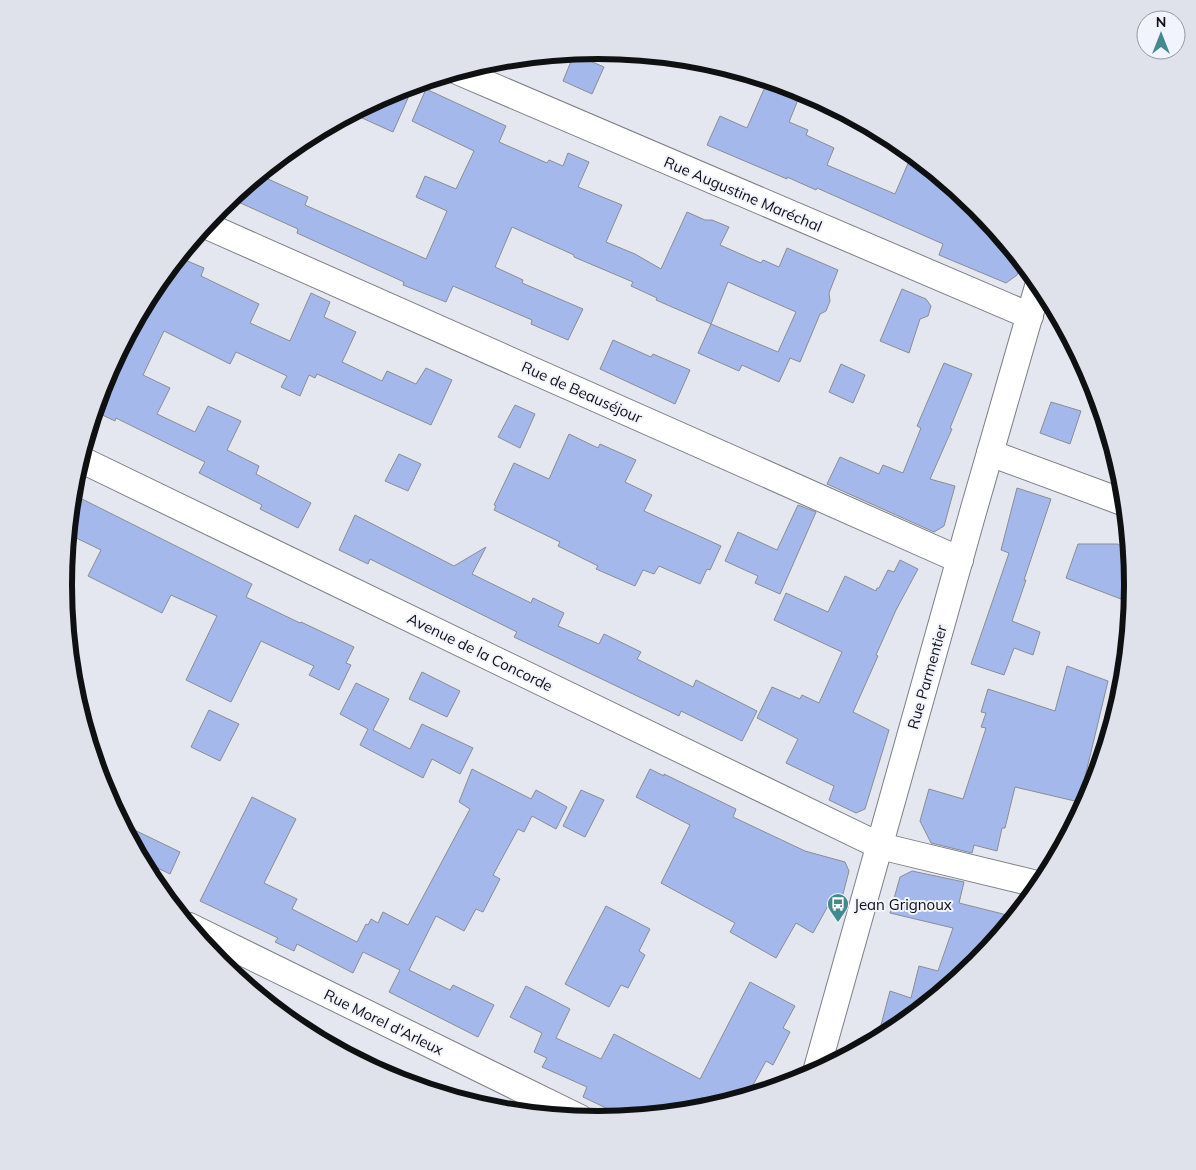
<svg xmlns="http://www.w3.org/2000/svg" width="1196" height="1170" viewBox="0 0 1196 1170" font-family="Mulish,sans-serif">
<rect width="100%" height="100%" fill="#e4e7ef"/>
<g fill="#a5b8ec" stroke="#8a8d94" fill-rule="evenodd">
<path d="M 574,54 L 604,67 L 592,94 L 563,81 Z"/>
<path d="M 768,80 L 802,90 L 789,122 L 808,130 L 806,135 L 834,148 L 827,165 L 895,194 L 912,154 L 977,207 L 1022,263 L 1017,275 L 1006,283 L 939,255 L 943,244 L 817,188 L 816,190 L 787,177 L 787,179 L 707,145 L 720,116 L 747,128 Z"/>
<path d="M 426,89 L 506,126 L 499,142 L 547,163 L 549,160 L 563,166 L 568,153 L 589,162 L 578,187 L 622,205 L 606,242 L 635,254 L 661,269 L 687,212 L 705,220 L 712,220 L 729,227 L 720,245 L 761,263 L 763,260 L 779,267 L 787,248 L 838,270 L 829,293 L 830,301 L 826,311 L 820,314 L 800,362 L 790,358 L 779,382 L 742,365 L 739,371 L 698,353 L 711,324 L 656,300 L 657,298 L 631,286 L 633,282 L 574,257 L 574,255 L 512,227 L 495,267 L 523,280 L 522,283 L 583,309 L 568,340 L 531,324 L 532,320 L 453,286 L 446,302 L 403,285 L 404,282 L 297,233 L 298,229 L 236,201 L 241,189 L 259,175 L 308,197 L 305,205 L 426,259 L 447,211 L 416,197 L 425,176 L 456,189 L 474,151 L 412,121 ZM 728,282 L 796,312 L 778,352 L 711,324 Z"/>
<path d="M 393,91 L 408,98 L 393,132 L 351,113 Z"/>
<path d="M 178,257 L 204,268 L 201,276 L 259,304 L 250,323 L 290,341 L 311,293 L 330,302 L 324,317 L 356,332 L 342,362 L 382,381 L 387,371 L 416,384 L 426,368 L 452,380 L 431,425 L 317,374 L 315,378 L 309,375 L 300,396 L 281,387 L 287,376 L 236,352 L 230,364 L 164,331 L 143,375 L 170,388 L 157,414 L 195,432 L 208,406 L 241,421 L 227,450 L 259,466 L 256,474 L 311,503 L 298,528 L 260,509 L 262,505 L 199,473 L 205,462 L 116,418 L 115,421 L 94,411 L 104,380 L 153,288 Z"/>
<path d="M 902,289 L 926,299 L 931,306 L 928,316 L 920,319 L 909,353 L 880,341 Z"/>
<path d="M 613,340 L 651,357 L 653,354 L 690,370 L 675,404 L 600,369 Z"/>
<path d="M 944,363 L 972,374 L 950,428 L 952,429 L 930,479 L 955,486 L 944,526 L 934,532 L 827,484 L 840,457 L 879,474 L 883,465 L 903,473 L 921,428 L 917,426 Z"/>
<path d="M 841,364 L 865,375 L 853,403 L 829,392 Z"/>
<path d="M 1051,402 L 1081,411 L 1070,444 L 1040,433 Z"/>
<path d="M 515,405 L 535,414 L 520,448 L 498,437 Z"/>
<path d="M 569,434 L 598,448 L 600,444 L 636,460 L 625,482 L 652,495 L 644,511 L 721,546 L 710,570 L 707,569 L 700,584 L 659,566 L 654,574 L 643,570 L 635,586 L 596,569 L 598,566 L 558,546 L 560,542 L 494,510 L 496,506 L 494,505 L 514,463 L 549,479 Z"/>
<path d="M 399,454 L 421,464 L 408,491 L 385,481 Z"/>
<path d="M 1017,488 L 1051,499 L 1024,580 L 1026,580 L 1012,621 L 1040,632 L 1033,655 L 1014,648 L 1004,675 L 971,664 L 1009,553 L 1001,550 Z"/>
<path d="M 72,494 L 252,584 L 246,597 L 300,623 L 301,622 L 354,647 L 346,663 L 351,665 L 339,690 L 309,675 L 314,666 L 261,641 L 231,702 L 186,680 L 217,616 L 171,595 L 162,613 L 88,576 L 101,550 L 68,534 Z"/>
<path d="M 798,505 L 816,512 L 780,594 L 755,583 L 758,576 L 725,561 L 738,532 L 777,550 Z"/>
<path d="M 355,515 L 454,566 L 486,547 L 472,574 L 531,603 L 533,598 L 564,613 L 558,626 L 599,644 L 604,634 L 641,652 L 637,659 L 693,687 L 696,680 L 757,711 L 742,741 L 681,711 L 679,716 L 514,637 L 517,632 L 370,559 L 368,564 L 339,550 Z"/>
<path d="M 1078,544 L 1118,544 L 1130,555 L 1132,591 L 1125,588 L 1121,599 L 1066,578 Z"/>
<path d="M 900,560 L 918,569 L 896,610 L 876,655 L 878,656 L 853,712 L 889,730 L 865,809 L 856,813 L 829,800 L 834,786 L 786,763 L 798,739 L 757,718 L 772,687 L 800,699 L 802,695 L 819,703 L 842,652 L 774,620 L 786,593 L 828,612 L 845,576 L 876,591 L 877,588 L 879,588 L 888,570 L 894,572 Z"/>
<path d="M 1067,666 L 1108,681 L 1079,802 L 1015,787 L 1005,828 L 1002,828 L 997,851 L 974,845 L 972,853 L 931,843 L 920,821 L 929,789 L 963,799 L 986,728 L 981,727 L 986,713 L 981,712 L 988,689 L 1055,711 Z"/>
<path d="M 422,672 L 460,691 L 447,717 L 409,699 Z"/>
<path d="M 356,683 L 389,699 L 373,730 L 410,749 L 422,724 L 473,748 L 460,774 L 432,759 L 423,778 L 360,745 L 368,729 L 340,714 Z"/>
<path d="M 209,710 L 239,724 L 220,761 L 191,747 Z"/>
<path d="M 472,769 L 531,799 L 536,790 L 567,807 L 556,829 L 532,816 L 524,832 L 518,829 L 493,875 L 500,879 L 483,912 L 476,909 L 464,931 L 436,916 L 409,970 L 450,990 L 453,985 L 494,1005 L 478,1037 L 389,992 L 400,970 L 363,952 L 353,973 L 297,944 L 294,951 L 275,942 L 278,938 L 200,901 L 252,797 L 296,819 L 264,883 L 297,899 L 292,909 L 357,942 L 366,924 L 368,925 L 371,919 L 378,923 L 383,912 L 408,925 L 470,809 L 459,802 Z"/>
<path d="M 650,769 L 664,776 L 664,774 L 736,809 L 733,817 L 805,851 L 845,862 L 849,871 L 839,909 L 829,904 L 813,933 L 796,923 L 776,958 L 730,932 L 735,923 L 661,883 L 690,825 L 636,797 Z"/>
<path d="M 581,790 L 604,800 L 585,837 L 563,826 Z"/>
<path d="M 122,824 L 180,852 L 170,874 L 141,860 Z"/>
<path d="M 912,871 L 964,882 L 959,903 L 1015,917 L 976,964 L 895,1030 L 877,1040 L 890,991 L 911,998 L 919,966 L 938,971 L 953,928 L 890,913 L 900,877 Z"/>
<path d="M 606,906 L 650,929 L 639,951 L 645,955 L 628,988 L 621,985 L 609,1007 L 565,984 Z"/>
<path d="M 750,982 L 795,1006 L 783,1028 L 790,1032 L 773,1065 L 766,1061 L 747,1096 L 717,1105 L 702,1097 L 696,1110 L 625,1117 L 583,1097 L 587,1087 L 542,1067 L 547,1058 L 534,1052 L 542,1033 L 510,1017 L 526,986 L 570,1009 L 556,1038 L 601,1059 L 614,1034 L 700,1079 Z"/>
</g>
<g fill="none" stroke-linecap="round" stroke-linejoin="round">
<g stroke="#7c7f86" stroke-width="28">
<g id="minor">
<path d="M 457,71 L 1030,316"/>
<path d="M 205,225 L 960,560"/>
<path d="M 990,453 L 1125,503"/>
<path d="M 80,459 L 880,846 L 1041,885"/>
<path d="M 189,926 L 580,1118"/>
<path d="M 816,1072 L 973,512 L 1039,283"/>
</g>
</g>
<use href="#minor" stroke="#fff" stroke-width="26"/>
</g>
<defs>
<g id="bus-pin" transform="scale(1.125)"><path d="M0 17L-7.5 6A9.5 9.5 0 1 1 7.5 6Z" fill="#428a8e" stroke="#f1f4fd"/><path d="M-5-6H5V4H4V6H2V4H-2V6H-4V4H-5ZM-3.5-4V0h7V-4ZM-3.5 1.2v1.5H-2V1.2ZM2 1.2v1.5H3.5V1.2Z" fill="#fff"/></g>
</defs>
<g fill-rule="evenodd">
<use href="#bus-pin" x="838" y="904"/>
</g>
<g text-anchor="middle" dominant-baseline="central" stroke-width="4" stroke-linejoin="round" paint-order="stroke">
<g font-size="15" fill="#0f1012" stroke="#f1f4fd">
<text transform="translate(743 194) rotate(23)">Rue Augustine Maréchal</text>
<text transform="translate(582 392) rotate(24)">Rue de Beauséjour</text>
<text transform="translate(480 652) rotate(26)">Avenue de la Concorde</text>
<text transform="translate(927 677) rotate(-74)">Rue Parmentier</text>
<text transform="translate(384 1022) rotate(26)">Rue Morel d'Arleux</text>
</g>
<g font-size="15" fill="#0f1012" stroke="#f1f4fd" text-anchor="start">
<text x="854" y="904">Jean Grignoux</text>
</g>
</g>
<path d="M0 0H1196V1170H0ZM72 585a526 526 0 1 1 1052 0a526 526 0 1 1-1052 0Z" fill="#dfe2ea" fill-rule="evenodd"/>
<path fill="none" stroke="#0f1012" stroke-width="6" d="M72 585a526 526 0 1 1 1052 0a526 526 0 1 1-1052 0Z"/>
<g transform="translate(1161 35)"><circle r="24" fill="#f1f4fd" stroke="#97999f"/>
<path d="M0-4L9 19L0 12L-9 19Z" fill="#428a8e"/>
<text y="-8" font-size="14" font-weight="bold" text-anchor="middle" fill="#0f1012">N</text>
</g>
</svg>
